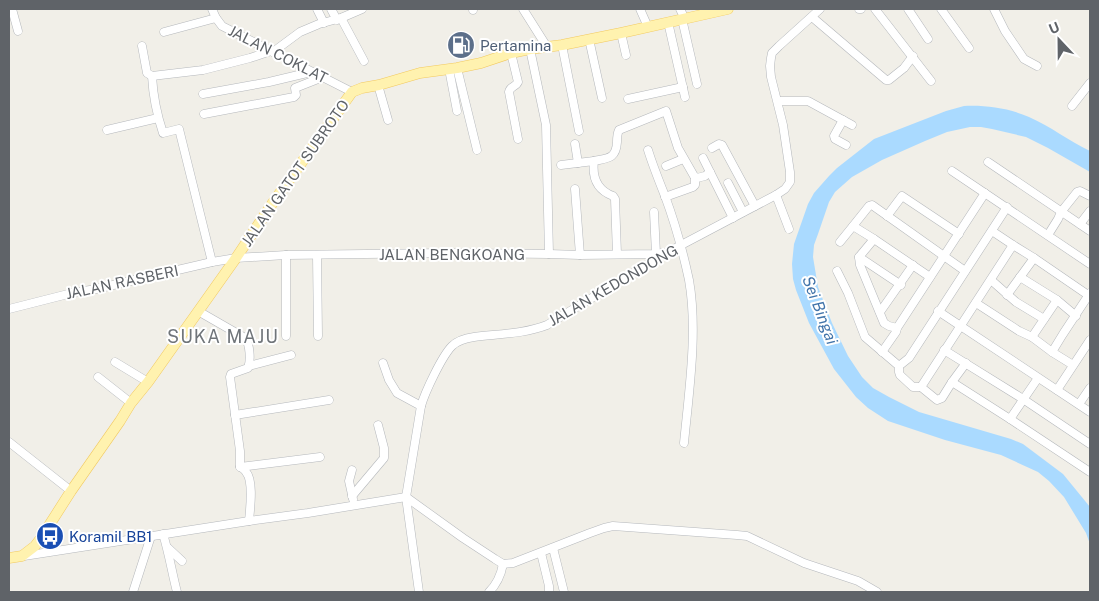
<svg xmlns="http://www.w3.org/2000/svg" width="1099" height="601" viewBox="0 0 1099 601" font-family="'Public Sans',sans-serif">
<rect width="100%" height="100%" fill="#f1efe8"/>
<path fill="#aadaff" d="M 964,106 C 986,105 1008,108 1029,117 C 1050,126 1069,141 1090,151 L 1090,172 L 1048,148 L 1026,137 L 992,129 L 981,127 L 970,127 L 947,132 L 925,141 L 882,160 L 852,177 L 835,192 L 829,202 L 818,234 L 814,245 L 813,257 L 818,287 L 832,323 L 848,356 L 862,377 L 873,388 L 889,397 L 919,412 L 1011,439 L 1023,444 L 1063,474 L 1090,507 L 1090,544 L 1086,533 L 1064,497 L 1049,481 L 1038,472 L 1001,455 L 945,440 L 888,421 L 868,408 L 856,397 L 834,369 L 809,323 L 796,290 L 793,279 L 792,264 L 794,244 L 808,204 L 814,193 L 829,176 L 837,168 L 874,139 L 946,111 Z"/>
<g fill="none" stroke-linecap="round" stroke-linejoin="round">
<g stroke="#b5b8bc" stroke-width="9">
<g id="minor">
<path d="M 12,9 L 18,31"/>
<path d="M 212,9 L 216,18 L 222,26 L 352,92"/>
<path d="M 317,9 L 324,23"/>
<path d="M 331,9 L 337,20"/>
<path d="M 473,9 L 473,10"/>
<path d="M 523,9 L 547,47"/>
<path d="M 640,9 L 648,27"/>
<path d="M 680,9 L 685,19"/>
<path d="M 859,9 L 861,9"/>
<path d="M 875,9 L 931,81"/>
<path d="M 908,9 L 928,39"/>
<path d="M 941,9 L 969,48"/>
<path d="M 994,9 L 1005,31 L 1024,59 L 1037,66"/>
<path d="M 812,17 L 886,80 L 889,80 L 904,68 L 913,56"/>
<path d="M 341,18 L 364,61"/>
<path d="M 682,19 L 697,84"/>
<path d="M 668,22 L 685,97"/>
<path d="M 164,32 L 216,18"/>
<path d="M 621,33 L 626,55"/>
<path d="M 589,39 L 602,98"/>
<path d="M 562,45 L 579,131"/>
<path d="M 142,46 L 147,73 L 152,76 L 203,70 L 250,58 L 271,51"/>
<path d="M 530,49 L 546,125 L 549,254"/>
<path d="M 273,52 L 300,32 L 319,24 L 341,18 L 362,9"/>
<path d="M 511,53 L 518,82 C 516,87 510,86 509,92 L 518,139"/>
<path d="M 457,68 L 477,150"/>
<path d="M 449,69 L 457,111"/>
<path d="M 152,76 C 153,95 157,115 163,133 L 179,129 L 212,262"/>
<path d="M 378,85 L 388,120"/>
<path d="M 203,94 L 269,82 L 311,72"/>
<path d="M 628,99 L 683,87"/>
<path d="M 778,101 L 808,101 L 852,125"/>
<path d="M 1072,106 L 1090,83"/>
<path d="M 204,114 L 294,97 L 296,95 L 295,88 L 323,77"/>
<path d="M 843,120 L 834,136 L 835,139 L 846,145"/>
<path d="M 107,130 L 158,118"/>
<path d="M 575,144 L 578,163"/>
<path d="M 712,148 L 719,144 L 722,145 L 755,206"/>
<path d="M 648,150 C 653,166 659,181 665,196 C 675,223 683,252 689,280 C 698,331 689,391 684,443"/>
<path d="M 703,158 L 733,218"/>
<path d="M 988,162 L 1090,231"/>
<path d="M 561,165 L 594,161"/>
<path d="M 666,166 L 683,159"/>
<path d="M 952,171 L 1090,264"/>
<path d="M 728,183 L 743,212"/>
<path d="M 575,189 L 580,255"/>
<path d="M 776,195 L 789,229"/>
<path d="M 665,197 L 693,187 L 695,185 L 695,177"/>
<path d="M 654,212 L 656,254"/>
<path d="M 887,216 L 902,196 L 959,234"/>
<path d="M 1080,224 L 1090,211"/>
<path d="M 992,231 L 1013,245 L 1034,258 L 1088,295"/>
<path d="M 1048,235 L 1058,219 L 1061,212 L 1077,192 L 1080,191 L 1090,196"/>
<path d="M 874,239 L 930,277"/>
<path d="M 840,242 L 853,226"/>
<path d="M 617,254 L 615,199 L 613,196 C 597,190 592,177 594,161 C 608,158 616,159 617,142 C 617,137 617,134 619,130 L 666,111 L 678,148 L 694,176 L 697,178 L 705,176 L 710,172"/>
<path d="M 317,255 L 318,336"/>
<path d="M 859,257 L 901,285"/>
<path d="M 837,271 L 848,293 L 865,337 L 899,366 L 899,372 L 900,375 L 913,387 L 921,387 L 937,400 L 942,398 L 952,382 L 966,363"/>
<path d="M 1020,277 L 1057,300 L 1076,316"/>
<path d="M 991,280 L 1016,302 L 1044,319"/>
<path d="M 1007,295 L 1034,258"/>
<path d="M 976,303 L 1019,331 L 1032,337 L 1052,352 L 1073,365"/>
<path d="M 9,309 L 72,293 L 96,289 L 212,262 L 236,258 L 286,255 L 445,253 L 549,254 L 580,255 L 656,254 L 663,253"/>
<path d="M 198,311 L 245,338 C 250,344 251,361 248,368 L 231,374 L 230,377 L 240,451 L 240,467 C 242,468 245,470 246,472 C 254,481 250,509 249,521"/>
<path d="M 938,311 L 1090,412"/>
<path d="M 880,312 L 913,265"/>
<path d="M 897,328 L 889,326 L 884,323 L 860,265 L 859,257 L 874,239 L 853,226 L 869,206 L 872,205 L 965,271"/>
<path d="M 286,336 L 286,255"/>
<path d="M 1032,337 L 1057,300"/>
<path d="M 944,350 L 1023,399 L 1090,444"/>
<path d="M 882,352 L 896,332 L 897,328 L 985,193"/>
<path d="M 1052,352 L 1063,334 L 1090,293"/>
<path d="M 115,362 L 148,382"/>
<path d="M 383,363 L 389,380 L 397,393 L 421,406"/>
<path d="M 249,366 L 291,355"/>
<path d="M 899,366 L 909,358 L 1007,207"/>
<path d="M 98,377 L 131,403"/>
<path d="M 952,382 L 1010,419 L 1090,472"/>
<path d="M 921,387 L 1013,245"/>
<path d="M 1057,390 L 1090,340"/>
<path d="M 1079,404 L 1090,388"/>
<path d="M 235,415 L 329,400"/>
<path d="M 1010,419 L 1038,378"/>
<path d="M 9,442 L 71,491"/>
<path d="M 240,467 L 320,457"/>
<path d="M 352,470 L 349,481 L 353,499"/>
<path d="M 352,496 L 384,458 L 384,448 L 378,425"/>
<path d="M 163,534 C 169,553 172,573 177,592"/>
<path d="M 168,548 L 182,561"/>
<path d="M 553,548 L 564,592"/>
<path d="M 541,553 L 549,586 L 549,592"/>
<path d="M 24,556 L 249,521 L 308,513 L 406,497 L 463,538 L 495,559 L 503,564 L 513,563 L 590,533 L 604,528 L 613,526 L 737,535 L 747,536 L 804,563 L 858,581 L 877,592"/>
<path d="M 133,592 L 151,536"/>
<path d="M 419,592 L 406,497 L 421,406 C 425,392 442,356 452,346 C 457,341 467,338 474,337 C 498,334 524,334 547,325 L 668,252 L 776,195 L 785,189 L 790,182 L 790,172 L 783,125 L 771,77 L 770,66 L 771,58 L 772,53 L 779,46 L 820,9"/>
<path d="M 489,592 C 497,584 501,575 503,564"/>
</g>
</g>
<g stroke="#f2c960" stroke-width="11">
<path id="major" d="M 9,558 L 22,556 L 35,546 L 41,538 L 71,491 L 120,421 L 131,403 L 148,382 L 236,258 L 272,204 L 352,92 L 362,88 L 379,85 L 420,73 L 457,68 L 481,63 L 511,53 L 530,49 L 562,45 L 621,33 L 728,9"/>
</g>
<use href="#minor" stroke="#fff" stroke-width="8"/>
<use href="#major" stroke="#fff2af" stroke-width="10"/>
</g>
<defs>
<g id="fuel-disc" transform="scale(1.4375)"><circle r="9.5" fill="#5c6f8a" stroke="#fff"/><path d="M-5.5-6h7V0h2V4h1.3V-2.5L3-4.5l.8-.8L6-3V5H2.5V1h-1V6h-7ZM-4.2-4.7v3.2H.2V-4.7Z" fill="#fff"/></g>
<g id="bus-disc" transform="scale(1.4375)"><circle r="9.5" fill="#1a4fb4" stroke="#fff"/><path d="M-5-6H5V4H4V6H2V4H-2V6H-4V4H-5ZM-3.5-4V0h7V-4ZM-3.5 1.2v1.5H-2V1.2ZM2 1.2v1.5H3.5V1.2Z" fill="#fff"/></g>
</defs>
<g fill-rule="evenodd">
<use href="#fuel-disc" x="461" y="45"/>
<use href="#bus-disc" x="50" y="536"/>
</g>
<g text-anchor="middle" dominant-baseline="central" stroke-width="4" stroke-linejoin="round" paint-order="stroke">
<g font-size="15" fill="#4e5e75" stroke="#fff" text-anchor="start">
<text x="480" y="45">Pertamina</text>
</g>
<g font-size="15" fill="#5f6368" stroke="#fff">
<text transform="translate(278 54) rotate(27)">JALAN COKLAT</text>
<text transform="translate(295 173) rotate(-55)">JALAN GATOT SUBROTO</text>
<text x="452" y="254">JALAN BENGKOANG</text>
<text transform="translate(122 282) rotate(-12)">JALAN RASBERI</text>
<text transform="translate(613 285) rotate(-30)">JALAN KEDONDONG</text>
</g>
<g font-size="15" fill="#164399" stroke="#fff" text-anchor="start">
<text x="69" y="536">Koramil BB1</text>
</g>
<g font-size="16" font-style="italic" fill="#4174aa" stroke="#fff">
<text transform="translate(820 310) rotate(69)">Sei Bingai</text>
</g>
<g font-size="18" letter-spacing="1" fill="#70757a" stroke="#fff">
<text x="223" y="336">SUKA MAJU</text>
</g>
</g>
<rect width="1099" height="601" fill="none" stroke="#5f6368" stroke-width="20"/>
<g transform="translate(1059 40) rotate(338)" stroke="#ffffff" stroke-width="4" paint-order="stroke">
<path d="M0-4L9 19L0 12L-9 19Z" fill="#5f6368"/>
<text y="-8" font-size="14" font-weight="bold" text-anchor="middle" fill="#5f6368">U</text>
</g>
</svg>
